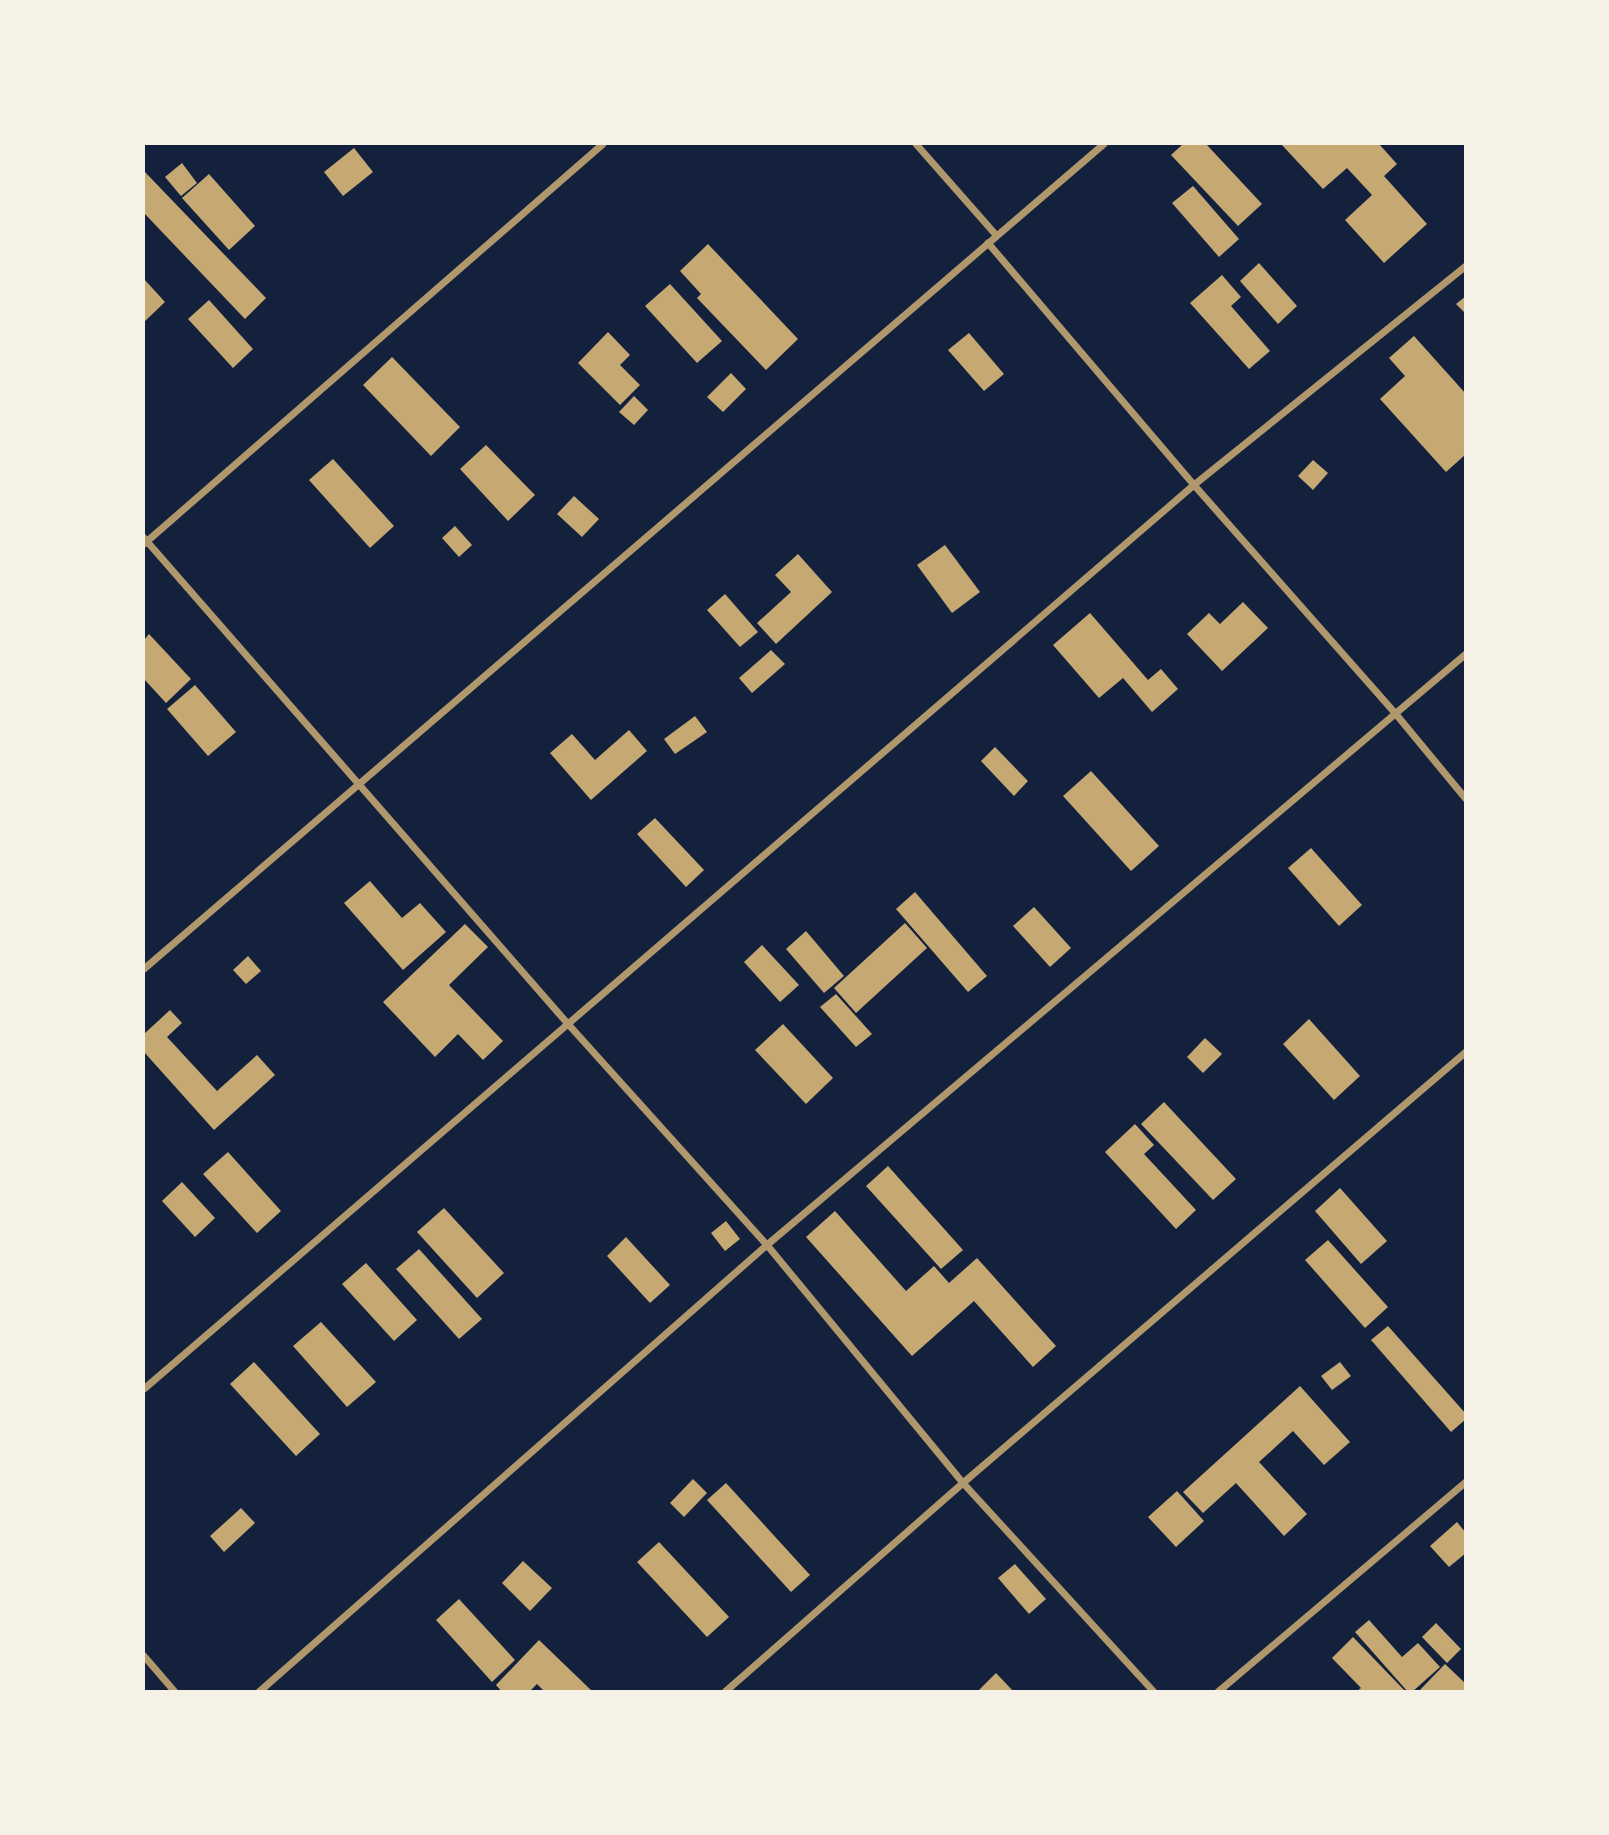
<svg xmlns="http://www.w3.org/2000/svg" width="1609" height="1835" viewBox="0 0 1609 1835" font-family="'Titillium Web',sans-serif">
<rect width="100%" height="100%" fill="#14213d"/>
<g fill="#c6a872">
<path d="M 1183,144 L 1206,144 L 1262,204 L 1238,226 L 1171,155 Z"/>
<path d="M 1281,144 L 1379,144 L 1397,164 L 1384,176 L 1427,224 L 1384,263 L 1345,220 L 1372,195 L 1347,168 L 1323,189 Z"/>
<path d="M 354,148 L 373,172 L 343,196 L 324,172 Z"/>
<path d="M 182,163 L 197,183 L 181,196 L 165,177 Z"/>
<path d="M 144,171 L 266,298 L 245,319 L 144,213 Z"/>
<path d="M 209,174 L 255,226 L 229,250 L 182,198 Z"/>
<path d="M 1193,186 L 1239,239 L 1219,257 L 1172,203 Z"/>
<path d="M 708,244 L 798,339 L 766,370 L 697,298 L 701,294 L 680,271 Z"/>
<path d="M 1259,263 L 1297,306 L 1278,324 L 1240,281 Z"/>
<path d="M 1222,275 L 1241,297 L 1231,306 L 1270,351 L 1249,369 L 1190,303 Z"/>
<path d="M 144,279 L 165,302 L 144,322 Z"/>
<path d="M 670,284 L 722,341 L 697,363 L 645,306 Z"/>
<path d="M 1466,296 L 1466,314 L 1456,304 Z"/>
<path d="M 209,300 L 253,349 L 233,368 L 188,319 Z"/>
<path d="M 608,332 L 630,355 L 620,365 L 640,385 L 620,405 L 578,363 Z"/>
<path d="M 969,333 L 1004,374 L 984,391 L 948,350 Z"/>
<path d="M 1414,336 L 1466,394 L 1466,454 L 1446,472 L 1380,399 L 1405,376 L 1389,358 Z"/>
<path d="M 392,357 L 460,427 L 431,456 L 363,385 Z"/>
<path d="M 731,373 L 746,389 L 723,412 L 707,397 Z"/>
<path d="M 634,396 L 648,410 L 634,425 L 619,412 Z"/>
<path d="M 486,445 L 535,495 L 508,521 L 460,469 Z"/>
<path d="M 333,459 L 394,526 L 370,548 L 309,480 Z"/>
<path d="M 1313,460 L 1328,473 L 1313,490 L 1298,476 Z"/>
<path d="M 574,496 L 599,519 L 582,537 L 557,514 Z"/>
<path d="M 455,526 L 472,545 L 459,557 L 442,538 Z"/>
<path d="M 945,545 L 980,592 L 952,613 L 917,565 Z"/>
<path d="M 798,554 L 832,592 L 776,644 L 757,623 L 791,592 L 775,575 Z"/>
<path d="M 725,594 L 758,632 L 740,647 L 707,610 Z"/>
<path d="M 1243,602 L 1268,628 L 1222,671 L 1187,634 L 1209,613 L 1220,624 Z"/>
<path d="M 1090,613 L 1148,680 L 1161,669 L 1178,689 L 1152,712 L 1123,678 L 1099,698 L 1053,645 Z"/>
<path d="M 149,634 L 191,679 L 166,703 L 144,679 L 144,640 Z"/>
<path d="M 771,650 L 785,664 L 752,693 L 739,678 Z"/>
<path d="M 195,685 L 236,732 L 208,756 L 167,709 Z"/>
<path d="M 695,716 L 707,732 L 675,754 L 664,739 Z"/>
<path d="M 629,730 L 647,751 L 591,800 L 550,753 L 572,734 L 595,760 Z"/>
<path d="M 995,747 L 1028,781 L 1014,796 L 981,761 Z"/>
<path d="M 1091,771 L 1159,846 L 1131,871 L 1063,796 Z"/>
<path d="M 655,818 L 704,870 L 686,887 L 637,834 Z"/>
<path d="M 1311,848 L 1362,905 L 1339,926 L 1288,868 Z"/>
<path d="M 370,881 L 402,918 L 420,903 L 446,932 L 403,970 L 344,903 Z"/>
<path d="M 915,892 L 987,976 L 968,992 L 896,909 Z"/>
<path d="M 1034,907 L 1071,948 L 1050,967 L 1013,926 Z"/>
<path d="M 905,923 L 927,948 L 856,1013 L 834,988 Z"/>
<path d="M 465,924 L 488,947 L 449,985 L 503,1041 L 483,1060 L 458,1034 L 435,1057 L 383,1002 Z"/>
<path d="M 806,931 L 844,976 L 824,993 L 786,949 Z"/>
<path d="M 762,945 L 799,985 L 780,1002 L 744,962 Z"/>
<path d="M 248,956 L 261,971 L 246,984 L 233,970 Z"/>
<path d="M 836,994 L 872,1034 L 856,1047 L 820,1007 Z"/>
<path d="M 170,1010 L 182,1023 L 167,1037 L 217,1091 L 257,1055 L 275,1075 L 214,1130 L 144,1052 L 144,1034 Z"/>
<path d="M 1309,1019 L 1360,1076 L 1334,1100 L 1283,1044 Z"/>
<path d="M 783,1024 L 833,1078 L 806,1104 L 755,1050 Z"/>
<path d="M 1205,1038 L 1222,1054 L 1203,1073 L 1187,1057 Z"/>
<path d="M 1164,1102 L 1236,1179 L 1213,1200 L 1141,1124 Z"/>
<path d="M 1135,1124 L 1154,1145 L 1144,1154 L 1196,1210 L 1176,1229 L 1105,1152 Z"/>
<path d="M 228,1152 L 281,1211 L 257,1233 L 203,1174 Z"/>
<path d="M 888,1166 L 963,1250 L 941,1269 L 866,1186 Z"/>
<path d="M 182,1182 L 215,1218 L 195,1237 L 162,1201 Z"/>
<path d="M 1340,1188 L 1387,1241 L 1361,1264 L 1315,1211 Z"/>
<path d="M 444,1208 L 504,1273 L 477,1298 L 417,1232 Z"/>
<path d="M 835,1211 L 906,1291 L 934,1266 L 949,1283 L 977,1258 L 1056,1346 L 1033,1367 L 974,1301 L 912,1356 L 806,1237 Z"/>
<path d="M 726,1221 L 740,1239 L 725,1251 L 711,1233 Z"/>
<path d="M 626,1237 L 670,1285 L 650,1303 L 607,1256 Z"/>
<path d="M 1328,1240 L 1388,1307 L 1365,1328 L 1305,1260 Z"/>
<path d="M 419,1249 L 482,1319 L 459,1339 L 396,1269 Z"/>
<path d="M 366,1263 L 417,1320 L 394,1341 L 342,1284 Z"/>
<path d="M 321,1322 L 376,1382 L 347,1407 L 293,1346 Z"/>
<path d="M 1388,1326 L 1466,1414 L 1466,1419 L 1451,1432 L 1371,1340 Z"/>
<path d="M 254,1362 L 320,1434 L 296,1456 L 230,1384 Z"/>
<path d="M 1340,1362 L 1351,1376 L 1332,1390 L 1321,1376 Z"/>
<path d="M 1300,1386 L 1350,1442 L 1324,1465 L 1293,1431 L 1259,1462 L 1307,1514 L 1284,1536 L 1236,1483 L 1203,1513 L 1183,1492 Z"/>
<path d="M 693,1479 L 707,1493 L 684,1517 L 670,1503 Z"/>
<path d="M 726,1483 L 810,1575 L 791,1592 L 707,1500 Z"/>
<path d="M 1177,1491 L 1204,1521 L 1176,1547 L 1148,1517 Z"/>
<path d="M 241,1508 L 255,1523 L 224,1552 L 210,1536 Z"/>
<path d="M 1457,1522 L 1466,1533 L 1466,1553 L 1449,1567 L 1430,1546 Z"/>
<path d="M 659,1542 L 729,1617 L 707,1637 L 637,1562 Z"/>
<path d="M 523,1561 L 552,1588 L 530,1611 L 502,1583 Z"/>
<path d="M 1015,1564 L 1046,1599 L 1029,1614 L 998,1578 Z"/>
<path d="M 459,1599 L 515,1660 L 492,1682 L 436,1620 Z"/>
<path d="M 1369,1620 L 1402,1657 L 1418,1643 L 1440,1667 L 1412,1692 L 1408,1692 L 1355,1632 Z"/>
<path d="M 1436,1623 L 1461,1649 L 1447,1663 L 1422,1637 Z"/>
<path d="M 1353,1637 L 1406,1692 L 1356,1692 L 1361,1688 L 1332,1658 Z"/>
<path d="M 539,1640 L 593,1692 L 545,1692 L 537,1684 L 529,1692 L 502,1692 L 496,1685 Z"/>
<path d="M 1445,1664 L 1466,1684 L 1466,1692 L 1418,1692 Z"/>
<path d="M 996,1673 L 1014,1692 L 977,1692 Z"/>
</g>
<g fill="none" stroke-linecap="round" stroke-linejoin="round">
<g stroke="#b1986c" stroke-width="7">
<path d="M 916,144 L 996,235"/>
<path d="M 988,243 L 1194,485 L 1395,713 L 1466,799"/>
<path d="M 144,538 L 568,1024 L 767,1245 L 963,1483 L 1154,1692"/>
<path d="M 144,544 L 603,144"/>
<path d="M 144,969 L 1104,144"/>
<path d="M 144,1389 L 1194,485 L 1466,266"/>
<path d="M 144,1656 L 175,1692"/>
<path d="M 259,1692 L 767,1245 L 1466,654"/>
<path d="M 725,1692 L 963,1483 L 1466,1052"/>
<path d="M 1218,1692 L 1466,1482"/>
</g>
</g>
<rect width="1609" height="1835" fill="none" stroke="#f6f1e7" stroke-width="290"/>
</svg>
